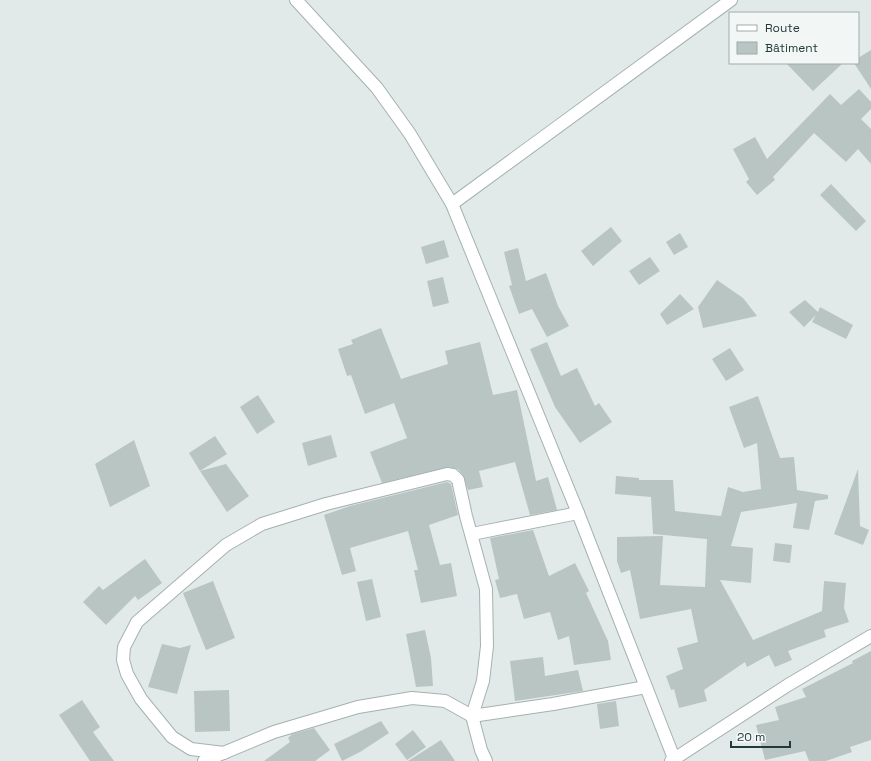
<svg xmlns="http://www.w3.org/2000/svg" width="871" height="761" viewBox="0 0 871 761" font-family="'Space Grotesk',sans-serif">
<rect width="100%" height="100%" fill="#e2eae9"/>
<g fill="#b8c5c3">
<path d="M 871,50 L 871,89 L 854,63 L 858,63 L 858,58 Z"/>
<path d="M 786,63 L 843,63 L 813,91 Z"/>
<path d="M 859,89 L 871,102 L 871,109 L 861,119 L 871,129 L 871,164 L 858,149 L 846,162 L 814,133 L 773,177 L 775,180 L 757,195 L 746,182 L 749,179 L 733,149 L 755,137 L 767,159 L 830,94 L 841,105 Z"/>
<path d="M 831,184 L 866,221 L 856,231 L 820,195 Z"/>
<path d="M 611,227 L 622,241 L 593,266 L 581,251 Z"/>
<path d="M 680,233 L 688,247 L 674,255 L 666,242 Z"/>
<path d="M 444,240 L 449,257 L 426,264 L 421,247 Z"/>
<path d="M 518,248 L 526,281 L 546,273 L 558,306 L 569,326 L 547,337 L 532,309 L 519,314 L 509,286 L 512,285 L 504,252 Z"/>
<path d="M 650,257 L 660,271 L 639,285 L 629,271 Z"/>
<path d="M 443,277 L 449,303 L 433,307 L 427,281 Z"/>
<path d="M 717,280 L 743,298 L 757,316 L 703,328 L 698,307 Z"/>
<path d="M 680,294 L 694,309 L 667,325 L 660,314 Z"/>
<path d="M 805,300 L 818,312 L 820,307 L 853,325 L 846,339 L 812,322 L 816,315 L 804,327 L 789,312 Z"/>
<path d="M 381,328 L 401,379 L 448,364 L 445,351 L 480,342 L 493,395 L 517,390 L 536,481 L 548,477 L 557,510 L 530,515 L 515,462 L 479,471 L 483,487 L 468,490 L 463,475 L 458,469 L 448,467 L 382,483 L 370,452 L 407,438 L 394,403 L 365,414 L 351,375 L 347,376 L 338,349 L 353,344 L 351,340 Z"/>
<path d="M 547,342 L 561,376 L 577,368 L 595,406 L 599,403 L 612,422 L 580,443 L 555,407 L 530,349 Z"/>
<path d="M 730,348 L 744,370 L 726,381 L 712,359 Z"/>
<path d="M 258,395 L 275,422 L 257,434 L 240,407 Z"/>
<path d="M 758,396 L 780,458 L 794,457 L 797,490 L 828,495 L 828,499 L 815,501 L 809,530 L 793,528 L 797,503 L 741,512 L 731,546 L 753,548 L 751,583 L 720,580 L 753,640 L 822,611 L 824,581 L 846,583 L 844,608 L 849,622 L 824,630 L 826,637 L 788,651 L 792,660 L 775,667 L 769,655 L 747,667 L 745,662 L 704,690 L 707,701 L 679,708 L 674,689 L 671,690 L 666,676 L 683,669 L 677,648 L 698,642 L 691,609 L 640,619 L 630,570 L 621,573 L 617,561 L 617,537 L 663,536 L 660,585 L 705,587 L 707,539 L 653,534 L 651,497 L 615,494 L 616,476 L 639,478 L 639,480 L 673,480 L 675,511 L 721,516 L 728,487 L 743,492 L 761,489 L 757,443 L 744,448 L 729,407 Z"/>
<path d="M 331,435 L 337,457 L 308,466 L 302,443 Z"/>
<path d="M 215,436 L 227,454 L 200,471 L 189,453 Z"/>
<path d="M 134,440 L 150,486 L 110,507 L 95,464 Z"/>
<path d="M 226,464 L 249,496 L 227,512 L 200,471 Z"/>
<path d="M 858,469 L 860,526 L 869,530 L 863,545 L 834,534 Z"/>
<path d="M 447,482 L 451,484 L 458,515 L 429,525 L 440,565 L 451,563 L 457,596 L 421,603 L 414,570 L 418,570 L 408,531 L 350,548 L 356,571 L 342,575 L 324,515 L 350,506 Z"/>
<path d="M 533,530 L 549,576 L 575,563 L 589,591 L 586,593 L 608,641 L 611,660 L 574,665 L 569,636 L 558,640 L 550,612 L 524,619 L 517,594 L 500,598 L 495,580 L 499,579 L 490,538 Z"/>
<path d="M 775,543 L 792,545 L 790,563 L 773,561 Z"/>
<path d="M 145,559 L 162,583 L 138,600 L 135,596 L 106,625 L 83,602 L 99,586 L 103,590 Z"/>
<path d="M 372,579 L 381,617 L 366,621 L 357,582 Z"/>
<path d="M 213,581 L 235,638 L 206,650 L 183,593 Z"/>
<path d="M 425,630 L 431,658 L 433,686 L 416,687 L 406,634 Z"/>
<path d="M 162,644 L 180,648 L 191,645 L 177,694 L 148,687 Z"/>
<path d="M 871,651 L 871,740 L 850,747 L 852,752 L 826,761 L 809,761 L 805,751 L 765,760 L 756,725 L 779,720 L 775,707 L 806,697 L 802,689 L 853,663 L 852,661 Z"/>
<path d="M 543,657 L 545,676 L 578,670 L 583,691 L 515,701 L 510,661 Z"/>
<path d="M 229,690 L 230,731 L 195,732 L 194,691 Z"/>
<path d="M 82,700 L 100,727 L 93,732 L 114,761 L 90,761 L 59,715 Z"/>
<path d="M 616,701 L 619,726 L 600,729 L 597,704 Z"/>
<path d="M 381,721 L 389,733 L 360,752 L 342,761 L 334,744 Z"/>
<path d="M 314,728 L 330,750 L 315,761 L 264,761 L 290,742 L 288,738 L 292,734 Z"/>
<path d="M 413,730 L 426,747 L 407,760 L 395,744 Z"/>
<path d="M 441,740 L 455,761 L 408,761 Z"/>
</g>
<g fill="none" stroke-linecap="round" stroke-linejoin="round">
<g stroke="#a5b1b1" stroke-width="14">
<g id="street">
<path d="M 296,0 L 377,88 L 410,134 L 452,204 L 578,513 L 675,761"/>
<path d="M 452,204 L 731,0"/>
<path d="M 472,534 L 578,513"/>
<path d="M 224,753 L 191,749 L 172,737 L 141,699 L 127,674 L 123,660 L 124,647 L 137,622 L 226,545 L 262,524 L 326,504 L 447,474 L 453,475 L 458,480 L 466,516 L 486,589 L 487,646 L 483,681 L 472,716 L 481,750 L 486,761"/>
<path d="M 204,761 L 274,732 L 358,707 L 412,698 L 445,701 L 472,716 L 553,704 L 646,687"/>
<path d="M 671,761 L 788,685 L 871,636"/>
</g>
</g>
<use href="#street" stroke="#fff" stroke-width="12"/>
</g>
<rect x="729" y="12" width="130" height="52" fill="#f2f7f6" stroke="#a0abaa"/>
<rect x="737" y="25" width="20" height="6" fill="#ffffff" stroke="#a0abaa"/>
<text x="765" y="32" font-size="12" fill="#243939">Route</text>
<rect x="737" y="42" width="20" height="12" fill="#b8c5c3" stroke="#a0abaa"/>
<text x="765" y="52" font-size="12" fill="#243939">Bâtiment</text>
<path d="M731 741v6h59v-6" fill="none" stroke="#243939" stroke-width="2"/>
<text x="737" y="741" font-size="12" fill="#243939" stroke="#f2f7f6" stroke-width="3" paint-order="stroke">20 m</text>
</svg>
